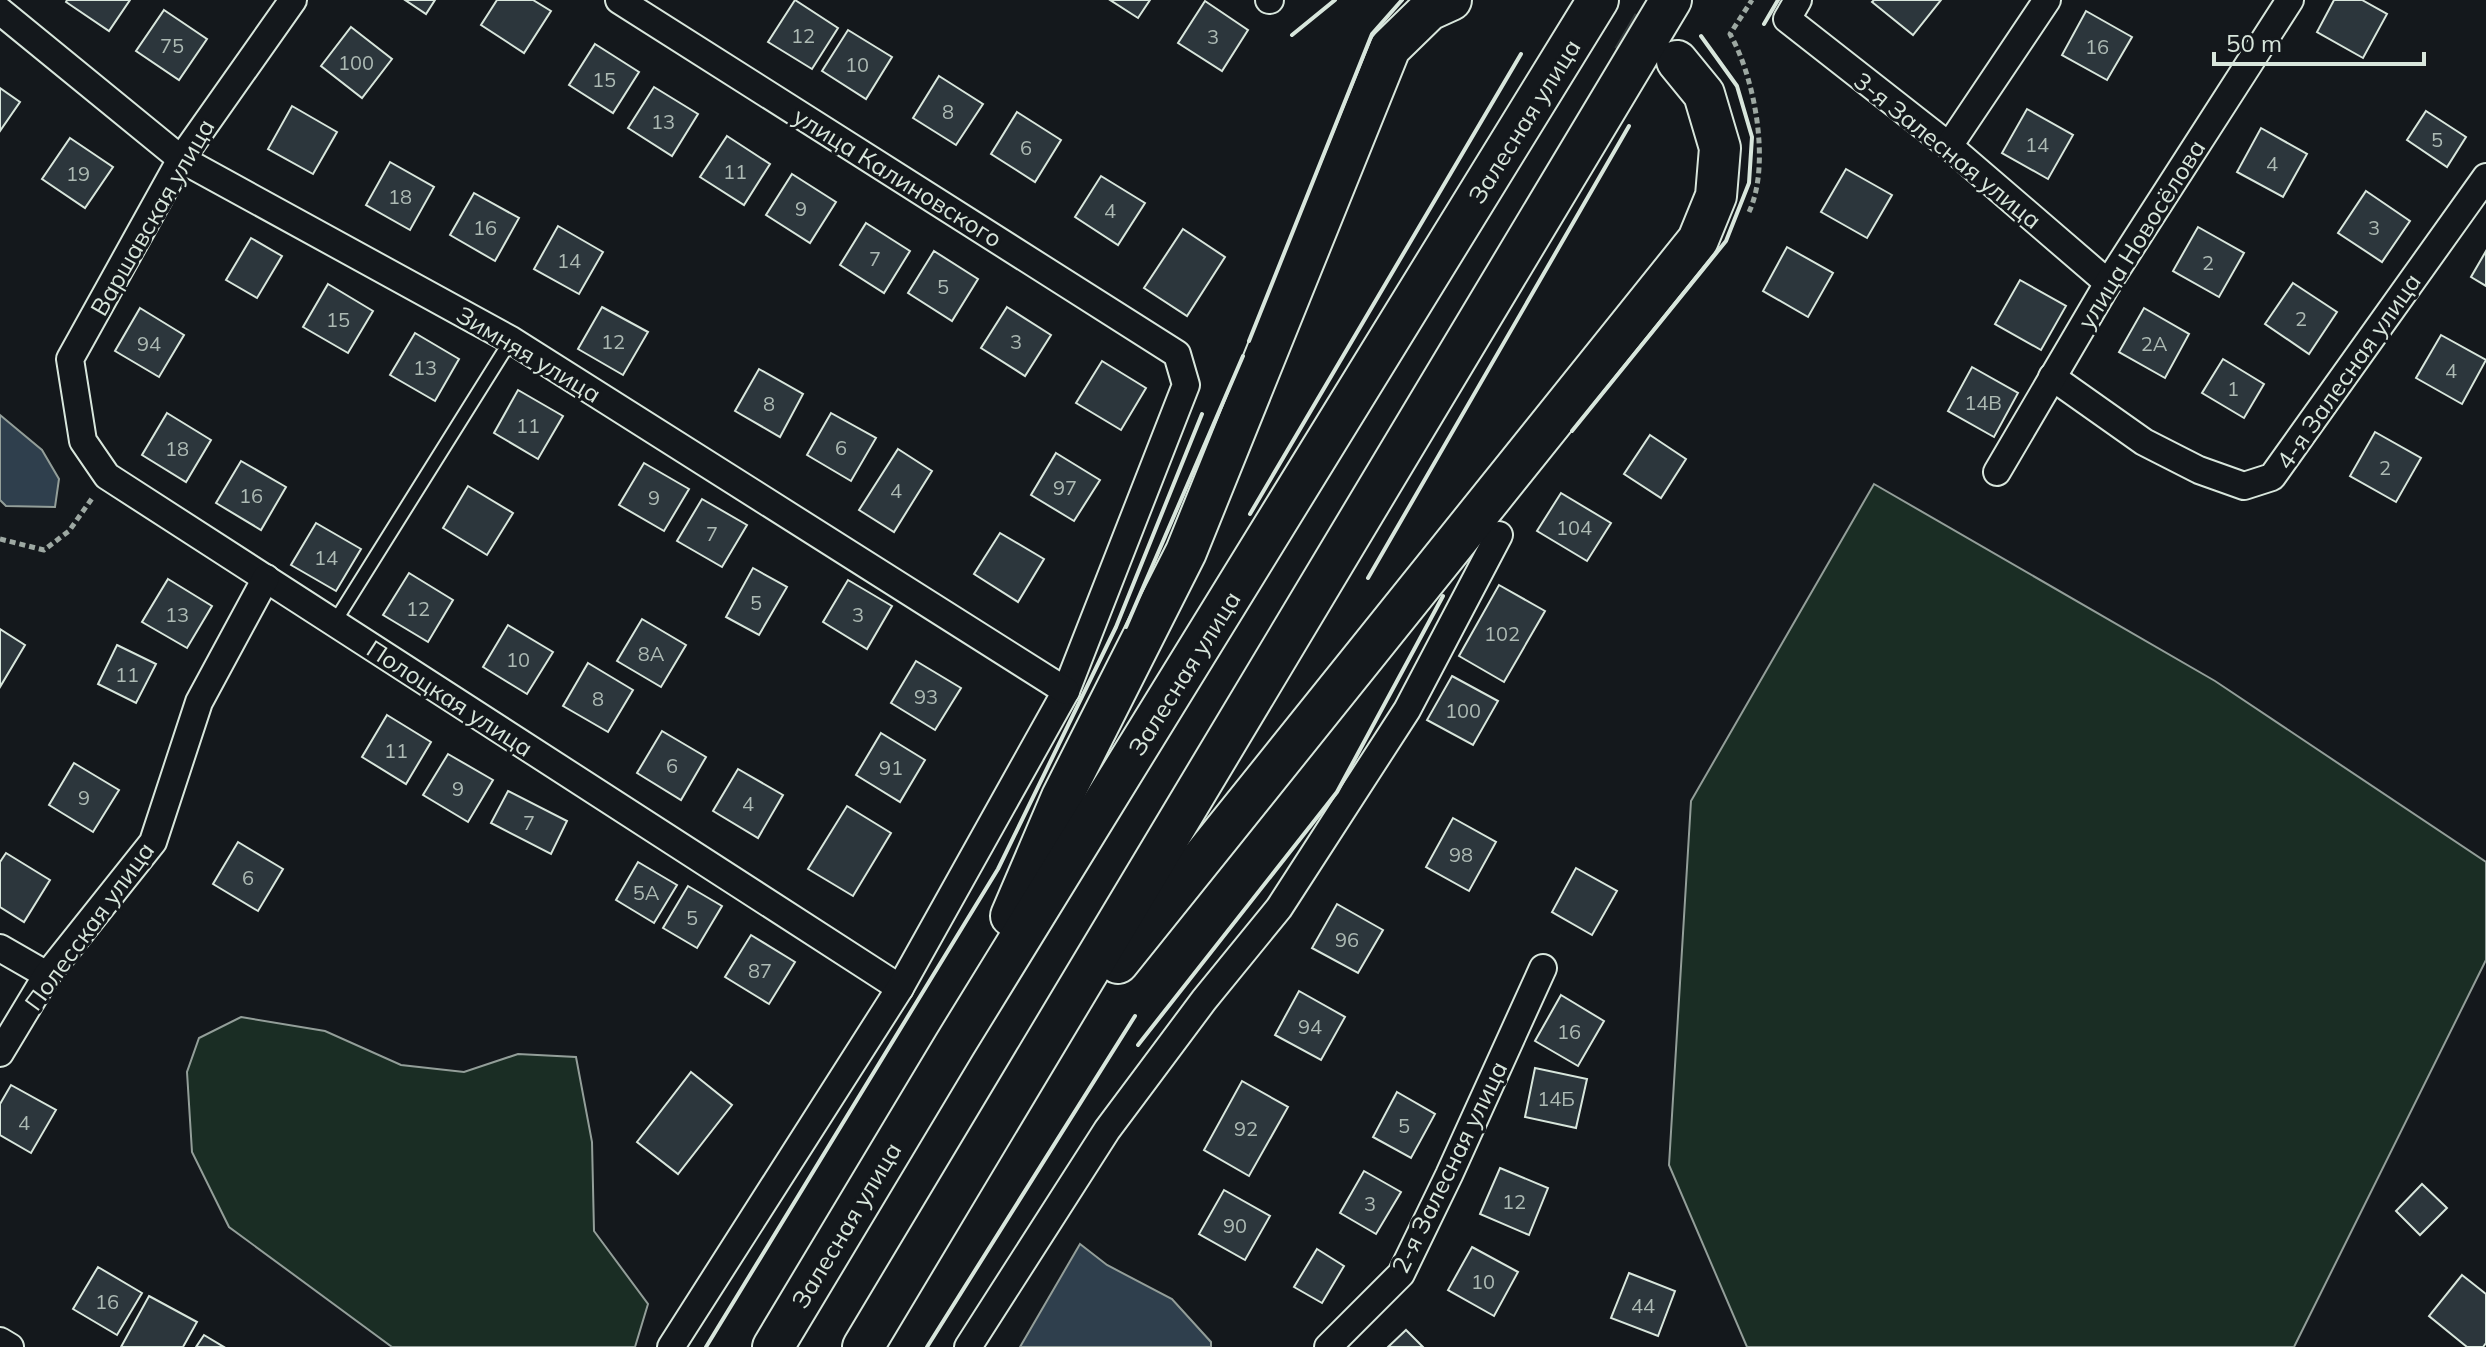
<svg xmlns="http://www.w3.org/2000/svg" width="2486" height="1347" viewBox="0 0 2486 1347" font-family="Mulish,sans-serif">
<rect width="100%" height="100%" fill="#14181c"/>
<g fill="#1a2d24" stroke="#939e99" stroke-width="2">
<path d="M 1874,484 L 2215,681 L 2486,862 L 2486,960 L 2294,1347 L 1747,1347 L 1669,1165 L 1691,801 Z"/>
<path d="M 241,1017 L 325,1031 L 401,1065 L 464,1072 L 518,1054 L 576,1057 L 592,1142 L 594,1231 L 648,1304 L 635,1347 L 392,1347 L 229,1227 L 192,1152 L 187,1072 L 199,1038 Z"/>
</g>
<g fill="#2f3f4d" stroke="#939e99" stroke-width="2">
<path d="M 0,415 L 42,450 L 59,479 L 55,507 L 6,506 L 0,500 Z"/>
<path d="M 1080,1244 L 1107,1265 L 1172,1299 L 1211,1342 L 1211,1347 L 1020,1347 Z"/>
</g>
<g fill="#2c363c" stroke="#d8e6dc" stroke-width="2">
<path d="M 67,0 L 130,0 L 109,31 L 66,2 Z"/>
<path d="M 405,0 L 435,0 L 426,14 Z"/>
<path d="M 497,0 L 533,0 L 551,11 L 524,53 L 481,25 Z"/>
<path d="M 795,0 L 838,28 L 812,69 L 768,42 Z"/>
<path d="M 1110,0 L 1150,0 L 1138,18 Z"/>
<path d="M 1874,0 L 1941,0 L 1913,35 L 1872,2 Z"/>
<path d="M 2334,0 L 2362,0 L 2387,14 L 2363,58 L 2317,32 Z"/>
<path d="M 1205,1 L 1248,30 L 1222,71 L 1178,43 Z"/>
<path d="M 164,10 L 207,39 L 179,80 L 136,51 Z"/>
<path d="M 2086,11 L 2132,37 L 2107,80 L 2062,55 Z"/>
<path d="M 351,27 L 392,59 L 362,98 L 321,66 Z"/>
<path d="M 848,30 L 892,57 L 866,99 L 822,71 Z"/>
<path d="M 595,44 L 639,72 L 613,113 L 569,85 Z"/>
<path d="M 939,76 L 983,104 L 956,145 L 913,118 Z"/>
<path d="M 654,87 L 698,114 L 672,156 L 628,128 Z"/>
<path d="M 0,88 L 20,102 L 0,131 Z"/>
<path d="M 292,106 L 337,132 L 313,174 L 268,149 Z"/>
<path d="M 2027,109 L 2073,135 L 2048,179 L 2002,153 Z"/>
<path d="M 2426,111 L 2466,137 L 2447,167 L 2407,140 Z"/>
<path d="M 1017,112 L 1061,140 L 1035,182 L 991,154 Z"/>
<path d="M 2261,128 L 2307,154 L 2283,197 L 2237,172 Z"/>
<path d="M 727,136 L 770,164 L 744,205 L 700,177 Z"/>
<path d="M 70,138 L 113,167 L 85,208 L 42,179 Z"/>
<path d="M 390,162 L 434,187 L 410,230 L 366,205 Z"/>
<path d="M 1846,169 L 1892,195 L 1867,238 L 1821,212 Z"/>
<path d="M 792,174 L 836,202 L 810,243 L 766,215 Z"/>
<path d="M 1101,176 L 1145,203 L 1118,245 L 1075,217 Z"/>
<path d="M 2366,191 L 2410,221 L 2382,262 L 2338,233 Z"/>
<path d="M 474,193 L 519,218 L 495,261 L 450,235 Z"/>
<path d="M 866,223 L 910,251 L 884,293 L 840,265 Z"/>
<path d="M 558,226 L 603,252 L 579,294 L 534,269 Z"/>
<path d="M 2198,227 L 2244,253 L 2219,297 L 2173,271 Z"/>
<path d="M 1183,229 L 1225,257 L 1187,316 L 1144,288 Z"/>
<path d="M 251,238 L 282,256 L 257,298 L 226,280 Z"/>
<path d="M 1787,247 L 1833,273 L 1808,317 L 1763,291 Z"/>
<path d="M 934,251 L 978,279 L 952,321 L 908,293 Z"/>
<path d="M 2486,251 L 2486,286 L 2471,277 Z"/>
<path d="M 2020,280 L 2066,306 L 2041,350 L 1995,324 Z"/>
<path d="M 2293,283 L 2337,312 L 2309,354 L 2265,324 Z"/>
<path d="M 328,284 L 373,311 L 348,353 L 303,327 Z"/>
<path d="M 602,307 L 648,332 L 623,375 L 578,349 Z"/>
<path d="M 1007,307 L 1051,335 L 1025,376 L 981,348 Z"/>
<path d="M 140,308 L 184,335 L 159,377 L 115,351 Z"/>
<path d="M 2144,308 L 2189,334 L 2165,378 L 2119,352 Z"/>
<path d="M 415,333 L 459,359 L 435,401 L 390,375 Z"/>
<path d="M 2441,335 L 2486,360 L 2462,404 L 2416,378 Z"/>
<path d="M 2223,359 L 2264,384 L 2244,418 L 2202,393 Z"/>
<path d="M 1102,361 L 1146,388 L 1121,430 L 1076,403 Z"/>
<path d="M 1972,367 L 2018,393 L 1994,437 L 1948,411 Z"/>
<path d="M 759,369 L 803,394 L 780,437 L 735,411 Z"/>
<path d="M 518,390 L 563,416 L 538,459 L 494,433 Z"/>
<path d="M 167,413 L 211,440 L 186,482 L 142,455 Z"/>
<path d="M 831,413 L 876,438 L 851,481 L 807,455 Z"/>
<path d="M 2375,432 L 2421,458 L 2396,502 L 2350,476 Z"/>
<path d="M 1650,435 L 1686,459 L 1661,498 L 1624,474 Z"/>
<path d="M 898,449 L 932,471 L 894,532 L 859,510 Z"/>
<path d="M 1056,453 L 1100,480 L 1074,521 L 1031,495 Z"/>
<path d="M 241,461 L 286,487 L 261,530 L 216,503 Z"/>
<path d="M 644,463 L 689,489 L 664,531 L 619,505 Z"/>
<path d="M 468,486 L 513,513 L 487,555 L 443,528 Z"/>
<path d="M 1561,493 L 1611,523 L 1587,561 L 1537,531 Z"/>
<path d="M 702,499 L 747,525 L 722,567 L 677,541 Z"/>
<path d="M 316,523 L 361,549 L 336,591 L 291,565 Z"/>
<path d="M 1000,533 L 1044,559 L 1018,602 L 974,574 Z"/>
<path d="M 753,568 L 787,587 L 759,635 L 726,617 Z"/>
<path d="M 409,573 L 453,600 L 428,642 L 383,615 Z"/>
<path d="M 168,579 L 212,606 L 187,648 L 142,622 Z"/>
<path d="M 848,580 L 892,606 L 867,649 L 823,622 Z"/>
<path d="M 1499,585 L 1545,611 L 1504,682 L 1459,656 Z"/>
<path d="M 642,619 L 686,645 L 661,687 L 617,661 Z"/>
<path d="M 508,625 L 553,652 L 527,694 L 483,667 Z"/>
<path d="M 0,629 L 25,645 L 0,687 Z"/>
<path d="M 117,645 L 156,664 L 136,703 L 98,684 Z"/>
<path d="M 916,661 L 961,688 L 935,730 L 891,703 Z"/>
<path d="M 588,663 L 633,690 L 608,732 L 563,706 Z"/>
<path d="M 1452,676 L 1498,701 L 1473,745 L 1427,720 Z"/>
<path d="M 387,715 L 431,742 L 406,784 L 362,757 Z"/>
<path d="M 662,731 L 706,757 L 681,800 L 637,773 Z"/>
<path d="M 881,733 L 925,760 L 900,802 L 856,775 Z"/>
<path d="M 448,754 L 493,780 L 468,822 L 423,795 Z"/>
<path d="M 74,763 L 119,790 L 93,832 L 49,805 Z"/>
<path d="M 738,769 L 783,795 L 758,838 L 713,811 Z"/>
<path d="M 508,791 L 567,821 L 551,854 L 491,823 Z"/>
<path d="M 847,806 L 891,833 L 853,896 L 808,869 Z"/>
<path d="M 1453,818 L 1496,842 L 1469,891 L 1426,867 Z"/>
<path d="M 238,842 L 283,869 L 258,911 L 213,884 Z"/>
<path d="M 6,853 L 50,880 L 24,922 L 0,907 L 0,862 Z"/>
<path d="M 638,862 L 677,885 L 654,923 L 616,900 Z"/>
<path d="M 1576,868 L 1617,891 L 1592,935 L 1552,912 Z"/>
<path d="M 688,886 L 722,906 L 697,948 L 663,928 Z"/>
<path d="M 1337,904 L 1383,930 L 1358,973 L 1312,948 Z"/>
<path d="M 751,935 L 795,962 L 769,1004 L 725,977 Z"/>
<path d="M 1299,991 L 1345,1017 L 1321,1060 L 1275,1035 Z"/>
<path d="M 1561,995 L 1604,1021 L 1578,1066 L 1535,1041 Z"/>
<path d="M 1535,1068 L 1587,1079 L 1576,1128 L 1525,1117 Z"/>
<path d="M 691,1072 L 732,1105 L 678,1174 L 637,1142 Z"/>
<path d="M 1242,1081 L 1288,1107 L 1249,1176 L 1204,1150 Z"/>
<path d="M 11,1085 L 56,1110 L 31,1153 L 0,1135 L 0,1104 Z"/>
<path d="M 1397,1092 L 1435,1114 L 1411,1158 L 1373,1137 Z"/>
<path d="M 1500,1168 L 1548,1188 L 1529,1235 L 1480,1214 Z"/>
<path d="M 1364,1171 L 1401,1192 L 1376,1234 L 1340,1213 Z"/>
<path d="M 2422,1184 L 2447,1208 L 2420,1235 L 2396,1211 Z"/>
<path d="M 1224,1190 L 1270,1216 L 1245,1260 L 1199,1234 Z"/>
<path d="M 1472,1247 L 1518,1272 L 1494,1316 L 1448,1290 Z"/>
<path d="M 1317,1249 L 1344,1266 L 1322,1303 L 1294,1287 Z"/>
<path d="M 98,1267 L 142,1293 L 117,1335 L 73,1309 Z"/>
<path d="M 1629,1273 L 1675,1291 L 1658,1336 L 1611,1318 Z"/>
<path d="M 2462,1275 L 2486,1294 L 2486,1343 L 2483,1347 L 2467,1347 L 2429,1316 Z"/>
<path d="M 149,1296 L 197,1322 L 183,1347 L 121,1347 Z"/>
<path d="M 1406,1330 L 1423,1347 L 1388,1347 Z"/>
<path d="M 204,1335 L 224,1347 L 196,1347 Z"/>
</g>
<g fill="none" stroke-linecap="round" stroke-linejoin="round">
<path stroke="#313739" stroke-width="40" stroke-dasharray="40 20" stroke-linecap="butt" d="M 1573,0 L 1673,59"/>
<g stroke="#d8e6dc" stroke-width="16">
<path id="lane" d="M 334,623 L 511,340"/>
</g>
<g stroke="#d8e6dc" stroke-width="30">
<g id="street">
<path d="M 293,0 L 181,159 L 70,359 L 83,441 L 107,476 L 900,988"/>
<path d="M 619,0 L 1177,354 L 1186,385 L 1066,691 L 900,988 L 671,1347"/>
<path d="M 1269,0 L 1270,0"/>
<path d="M 1798,0 L 1787,19 L 1949,146 L 2108,283"/>
<path d="M 0,11 L 181,159 L 511,340 L 1066,691"/>
<path d="M 1949,146 L 2047,0"/>
<path d="M 2052,377 L 2144,442 L 2199,470 L 2244,486 L 2272,477 L 2486,177"/>
<path d="M 1997,472 L 2108,283 L 2290,0"/>
<path d="M 0,948 L 47,975"/>
<path d="M 0,1053 L 47,975 L 153,842 L 199,702 L 266,578"/>
<path d="M 0,1341 L 10,1347"/>
<path d="M 968,1347 L 1107,1130 L 1204,1000 L 1279,908 L 1407,710 L 1499,535"/>
<path d="M 1328,1347 L 1401,1274 L 1449,1175 L 1543,968"/>
</g>
</g>
<g stroke="#d8e6dc" stroke-width="44">
<g id="primary">
<path d="M 1011,916 L 1062,797 L 1186,552 L 1390,48 L 1429,10 L 1451,0"/>
<path d="M 1118,963 L 1698,240 L 1716,196 L 1720,148 L 1704,94 L 1677,61"/>
<path d="M 773,1347 L 955,1044 L 1598,0"/>
<path d="M 863,1347 L 1671,0"/>
</g>
</g>
<g stroke="#9da8a2" stroke-width="5" stroke-dasharray="6 4" stroke-linecap="butt">
<path d="M 1749,212 C 1771,165 1755,78 1730,34 L 1752,0"/>
<path d="M 0,539 L 44,550 L 69,531 L 93,497"/>
</g>
<use href="#lane" stroke="#14181c" stroke-width="12"/>
<use href="#street" stroke="#14181c" stroke-width="26"/>
<use href="#primary" stroke="#14181c" stroke-width="40"/>
<g stroke="#d8e6dc" stroke-width="4">
<path d="M 1764,24 L 1778,0"/>
<path d="M 1292,35 L 1335,0"/>
<path d="M 1249,341 L 1372,34 L 1402,0"/>
<path d="M 1572,431 L 1726,241 L 1749,183 L 1752,137 L 1737,86 L 1701,36"/>
<path d="M 1250,514 L 1521,54"/>
<path d="M 1368,578 L 1629,126"/>
<path d="M 1126,627 L 1243,356"/>
<path d="M 1138,1045 L 1337,792 L 1443,596"/>
<path d="M 706,1347 L 998,869 L 1116,627 L 1202,414"/>
<path d="M 927,1347 L 1135,1016"/>
</g>
</g>
<g text-anchor="middle" dominant-baseline="central" stroke-width="6" stroke-linejoin="round" paint-order="stroke">
<g font-size="20" fill="#adbab4">
<text x="803" y="35">12</text>
<text x="1213" y="36">3</text>
<text x="172" y="45">75</text>
<text x="2097" y="46">16</text>
<text x="356" y="62">100</text>
<text x="857" y="64">10</text>
<text x="604" y="79">15</text>
<text x="948" y="111">8</text>
<text x="663" y="121">13</text>
<text x="2437" y="139">5</text>
<text x="2037" y="144">14</text>
<text x="1026" y="147">6</text>
<text x="2272" y="163">4</text>
<text x="735" y="171">11</text>
<text x="78" y="173">19</text>
<text x="400" y="196">18</text>
<text x="801" y="208">9</text>
<text x="1110" y="210">4</text>
<text x="485" y="227">16</text>
<text x="2374" y="227">3</text>
<text x="875" y="258">7</text>
<text x="569" y="260">14</text>
<text x="2208" y="262">2</text>
<text x="943" y="286">5</text>
<text x="2301" y="318">2</text>
<text x="338" y="319">15</text>
<text x="613" y="341">12</text>
<text x="1016" y="341">3</text>
<text x="149" y="343">94</text>
<text x="2154" y="343">2А</text>
<text x="425" y="367">13</text>
<text x="2451" y="370">4</text>
<text x="2233" y="388">1</text>
<text x="1983" y="402">14В</text>
<text x="769" y="403">8</text>
<text x="528" y="425">11</text>
<text x="841" y="447">6</text>
<text x="177" y="448">18</text>
<text x="2385" y="467">2</text>
<text x="1065" y="487">97</text>
<text x="896" y="490">4</text>
<text x="251" y="495">16</text>
<text x="654" y="497">9</text>
<text x="1574" y="527">104</text>
<text x="712" y="533">7</text>
<text x="326" y="557">14</text>
<text x="756" y="602">5</text>
<text x="418" y="608">12</text>
<text x="177" y="614">13</text>
<text x="858" y="614">3</text>
<text x="1502" y="633">102</text>
<text x="651" y="653">8А</text>
<text x="518" y="659">10</text>
<text x="127" y="674">11</text>
<text x="926" y="696">93</text>
<text x="598" y="698">8</text>
<text x="1463" y="710">100</text>
<text x="396" y="750">11</text>
<text x="672" y="765">6</text>
<text x="891" y="767">91</text>
<text x="458" y="788">9</text>
<text x="84" y="797">9</text>
<text x="748" y="803">4</text>
<text x="529" y="822">7</text>
<text x="1461" y="854">98</text>
<text x="248" y="877">6</text>
<text x="646" y="892">5А</text>
<text x="692" y="917">5</text>
<text x="1347" y="939">96</text>
<text x="760" y="970">87</text>
<text x="1310" y="1026">94</text>
<text x="1569" y="1031">16</text>
<text x="1556" y="1098">14Б</text>
<text x="24" y="1122">4</text>
<text x="1404" y="1125">5</text>
<text x="1246" y="1128">92</text>
<text x="1514" y="1201">12</text>
<text x="1370" y="1203">3</text>
<text x="1235" y="1225">90</text>
<text x="1483" y="1281">10</text>
<text x="107" y="1301">16</text>
<text x="1643" y="1305">44</text>
</g>
<g font-size="24" fill="#d8e6dc" stroke="#14181c">
<text transform="translate(1524 121) rotate(-58)">Залесная улица</text>
<text transform="translate(1948 150) rotate(39)">3-я Залесная улица</text>
<text transform="translate(898 177) rotate(32)">улица Калиновского</text>
<text transform="translate(152 217) rotate(-60)">Варшавская улица</text>
<text transform="translate(2141 234) rotate(-58)">улица Новосёлова</text>
<text transform="translate(529 354) rotate(31)">Зимняя улица</text>
<text transform="translate(2348 371) rotate(-55)">4-я Залесная улица</text>
<text transform="translate(1184 673) rotate(-58)">Залесная улица</text>
<text transform="translate(450 698) rotate(33)">Полоцкая улица</text>
<text transform="translate(89 926) rotate(-54)">Полесская улица</text>
<text transform="translate(1449 1167) rotate(-64)">2-я Залесная улица</text>
<text transform="translate(846 1225) rotate(-59)">Залесная улица</text>
</g>
</g>
<path d="M2214 52v12h210v-12" fill="none" stroke="#d8e6dc" stroke-width="4"/>
<text x="2226" y="52" font-size="24" fill="#d8e6dc" stroke="#14181c" stroke-width="6" paint-order="stroke">50 m</text>
</svg>
